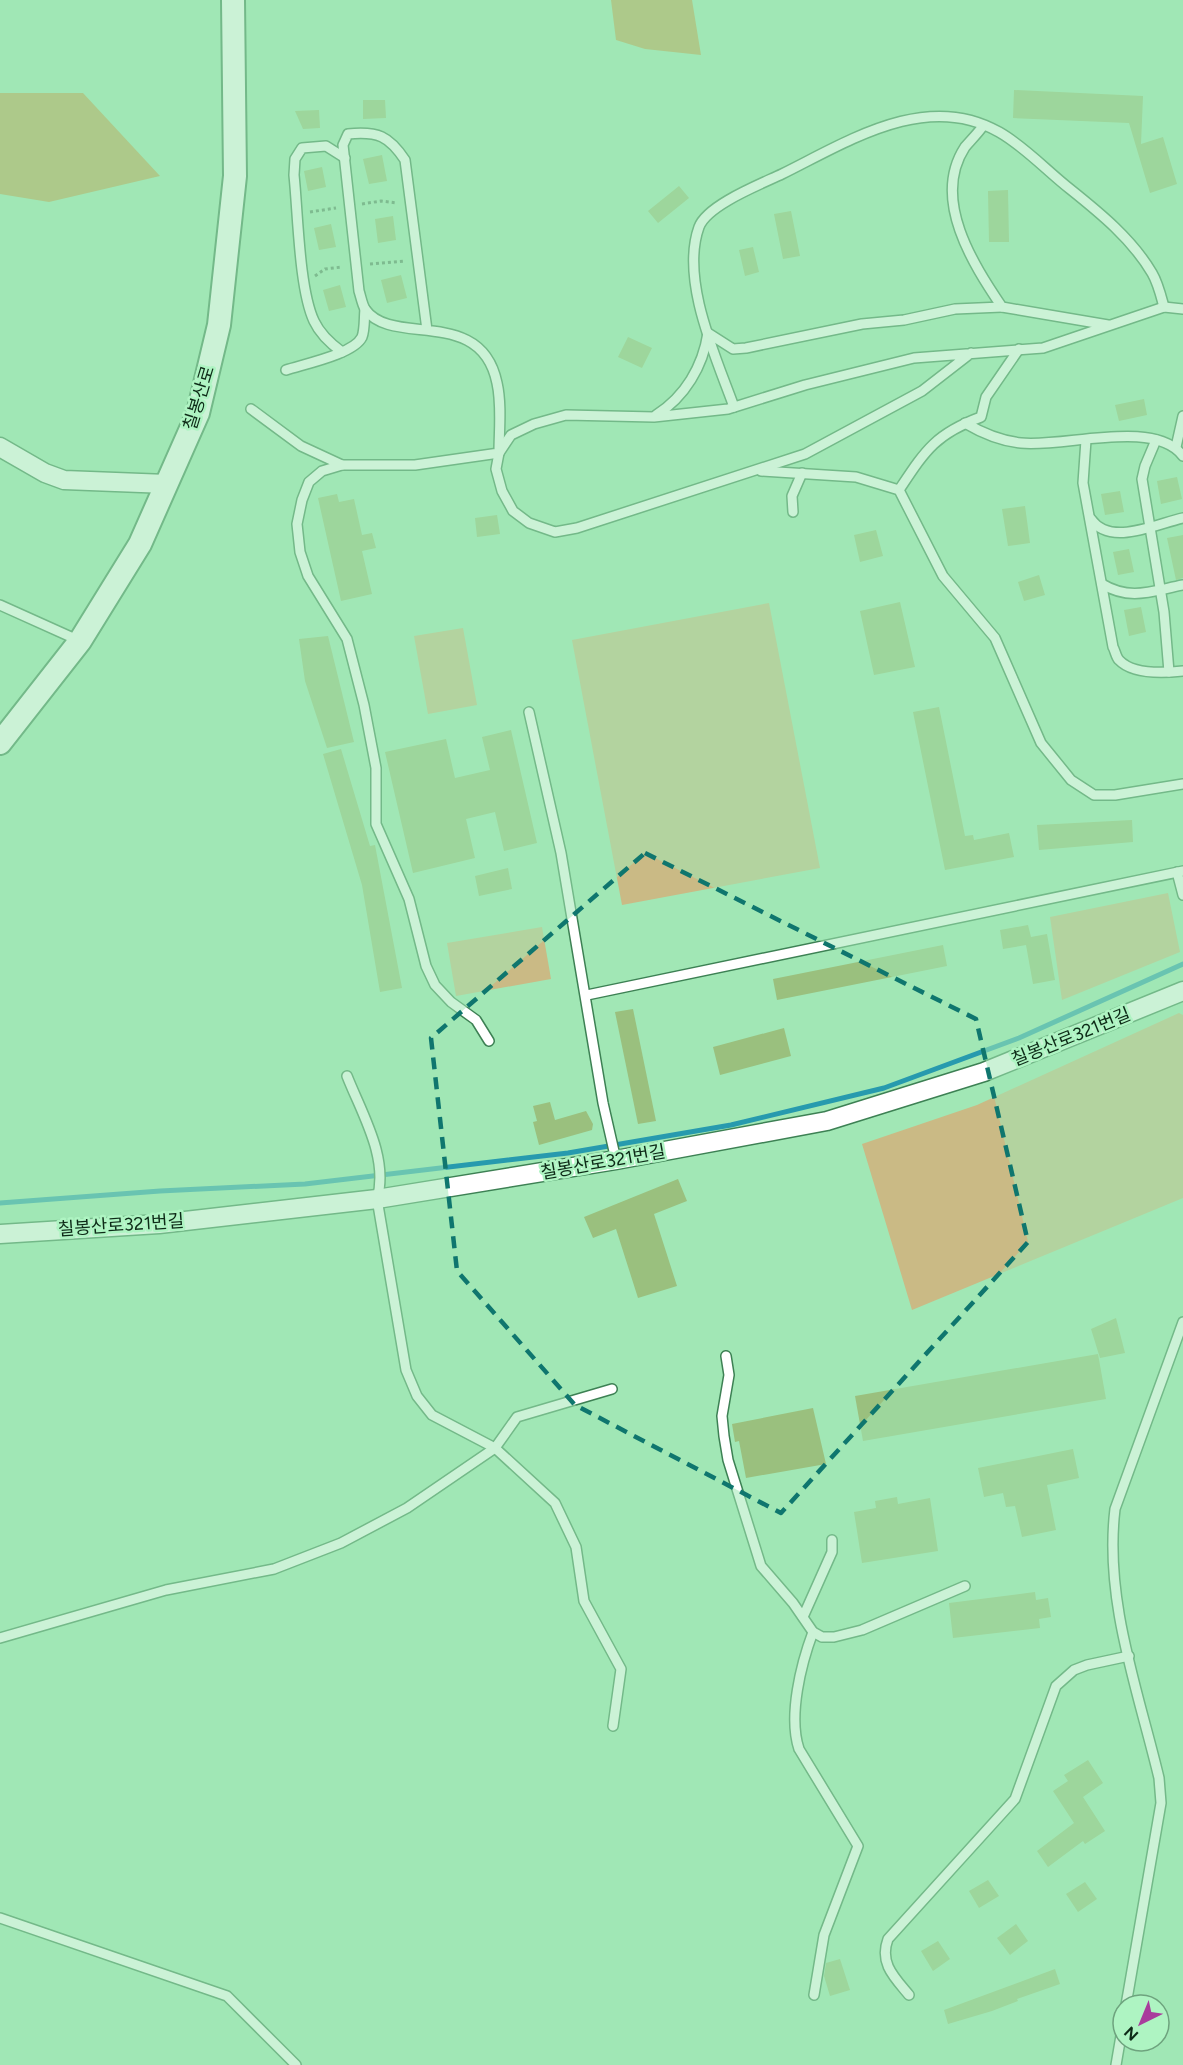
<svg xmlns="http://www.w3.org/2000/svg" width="1183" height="2065" viewBox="0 0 1183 2065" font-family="Figtree,'Noto Sans KR',sans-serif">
<rect width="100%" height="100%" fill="#a1e7b5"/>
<g fill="#caba85">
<path d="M 769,603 L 820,868 L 622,905 L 572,640 Z"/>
<path d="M 463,628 L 477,705 L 428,714 L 414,636 Z"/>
<path d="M 1168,893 L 1180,952 L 1062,1000 L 1050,917 Z"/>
<path d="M 542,927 L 551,979 L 456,996 L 447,943 Z"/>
<path d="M 1179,1013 L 1183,1015 L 1183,1198 L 912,1310 L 862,1144 L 977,1105 Z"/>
</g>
<g fill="#bca558">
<path d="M 611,0 L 692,0 L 701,55 L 645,49 L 616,40 Z"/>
<path d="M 0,93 L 83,93 L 160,176 L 49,202 L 0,194 Z"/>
</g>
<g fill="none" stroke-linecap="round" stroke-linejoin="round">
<path stroke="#279aae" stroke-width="5" d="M 0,1203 L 160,1191 L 305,1184 L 568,1153 L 731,1125 L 884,1088 L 1019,1038 L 1183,964"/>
</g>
<g fill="#9ac07e">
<path d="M 1014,90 L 1143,96 L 1141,144 L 1163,137 L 1177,184 L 1150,193 L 1129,123 L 1013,118 Z"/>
<path d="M 363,100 L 385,100 L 386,118 L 363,119 Z"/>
<path d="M 319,110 L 320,128 L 303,129 L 295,111 Z"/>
<path d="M 382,155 L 387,181 L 369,184 L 363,159 Z"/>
<path d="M 322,167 L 326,187 L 308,191 L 304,171 Z"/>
<path d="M 679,186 L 689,198 L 658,223 L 648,211 Z"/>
<path d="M 1008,190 L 1009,242 L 989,242 L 988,191 Z"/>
<path d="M 791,211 L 800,256 L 783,259 L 774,214 Z"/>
<path d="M 393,216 L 396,240 L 378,243 L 375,219 Z"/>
<path d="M 331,224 L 336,247 L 319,250 L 314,228 Z"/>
<path d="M 753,247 L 759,272 L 745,276 L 739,250 Z"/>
<path d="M 401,275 L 407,298 L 387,303 L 381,280 Z"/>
<path d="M 340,285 L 346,307 L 329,311 L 323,290 Z"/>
<path d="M 628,337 L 652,348 L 642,368 L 618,357 Z"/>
<path d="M 1144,399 L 1147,415 L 1119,421 L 1115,405 Z"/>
<path d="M 1177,477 L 1182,499 L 1161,504 L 1157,481 Z"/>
<path d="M 1120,491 L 1124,512 L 1105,515 L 1101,494 Z"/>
<path d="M 337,494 L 339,502 L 354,499 L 362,535 L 372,533 L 376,548 L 362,551 L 372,594 L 341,601 L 318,498 Z"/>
<path d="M 1025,506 L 1030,543 L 1008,546 L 1002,509 Z"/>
<path d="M 497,515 L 500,534 L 477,537 L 475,518 Z"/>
<path d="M 876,530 L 883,556 L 860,562 L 854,535 Z"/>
<path d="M 1183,535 L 1183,578 L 1176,580 L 1167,538 Z"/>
<path d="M 1129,549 L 1134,572 L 1118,575 L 1113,552 Z"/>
<path d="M 1039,575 L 1045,595 L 1024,601 L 1018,582 Z"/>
<path d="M 900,602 L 915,667 L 874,675 L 860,611 Z"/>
<path d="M 1141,607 L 1146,632 L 1129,636 L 1124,610 Z"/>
<path d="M 328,636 L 354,742 L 327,748 L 305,681 L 299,639 Z"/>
<path d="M 939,707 L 965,836 L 973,835 L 974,840 L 1009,833 L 1014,857 L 945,870 L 913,712 Z"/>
<path d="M 511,730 L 537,843 L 504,851 L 495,812 L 466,819 L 475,858 L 413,873 L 385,752 L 446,739 L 455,778 L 490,770 L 482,737 Z"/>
<path d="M 341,749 L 370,846 L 375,845 L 402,988 L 380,992 L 362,885 L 323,754 Z"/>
<path d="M 1132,820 L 1133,842 L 1039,850 L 1037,825 Z"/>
<path d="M 508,868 L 512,889 L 479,896 L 475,876 Z"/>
<path d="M 1028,925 L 1031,937 L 1047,934 L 1055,980 L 1033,984 L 1026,945 L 1003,949 L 1000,930 Z"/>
<path d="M 943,945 L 947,966 L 777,1000 L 773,979 Z"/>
<path d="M 633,1009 L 656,1121 L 638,1124 L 615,1012 Z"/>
<path d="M 784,1028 L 791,1056 L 720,1075 L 713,1047 Z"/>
<path d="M 550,1102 L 555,1120 L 586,1111 L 593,1124 L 592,1130 L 539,1145 L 533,1122 L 537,1121 L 533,1106 Z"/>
<path d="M 678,1179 L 687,1201 L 654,1214 L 677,1286 L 638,1298 L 616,1229 L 593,1238 L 584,1217 Z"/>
<path d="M 1116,1318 L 1125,1353 L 1100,1358 L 1091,1329 Z"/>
<path d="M 1098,1354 L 1106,1399 L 863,1441 L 855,1396 Z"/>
<path d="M 813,1408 L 826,1464 L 746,1478 L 739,1441 L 735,1442 L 732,1424 Z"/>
<path d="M 1073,1449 L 1079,1478 L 1047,1485 L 1056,1530 L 1022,1537 L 1015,1506 L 1006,1507 L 1003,1493 L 984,1497 L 978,1468 Z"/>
<path d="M 897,1497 L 898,1504 L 930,1498 L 938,1551 L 862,1563 L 854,1512 L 876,1508 L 875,1501 Z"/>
<path d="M 1035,1592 L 1036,1600 L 1048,1598 L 1051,1617 L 1039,1619 L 1040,1628 L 953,1638 L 949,1603 Z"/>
<path d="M 1088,1760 L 1103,1783 L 1083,1797 L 1105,1831 L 1085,1844 L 1083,1841 L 1048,1867 L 1037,1851 L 1074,1823 L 1053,1791 L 1068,1781 L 1064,1775 Z"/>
<path d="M 988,1880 L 999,1896 L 979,1908 L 969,1891 Z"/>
<path d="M 1085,1882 L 1097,1899 L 1078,1912 L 1066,1894 Z"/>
<path d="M 1016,1924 L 1028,1941 L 1010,1955 L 997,1938 Z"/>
<path d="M 938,1941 L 950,1959 L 933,1971 L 921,1951 Z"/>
<path d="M 840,1959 L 850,1990 L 830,1996 L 824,1976 L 826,1963 Z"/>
<path d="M 1055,1969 L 1060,1984 L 1017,1999 L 1018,2001 L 992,2011 L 948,2024 L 944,2010 Z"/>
</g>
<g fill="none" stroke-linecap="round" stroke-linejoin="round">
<g stroke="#3d8154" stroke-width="12">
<g id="service">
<path d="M 983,126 C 978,133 971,140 965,147 C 931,199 973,264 1002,307 L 1108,325"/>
<path d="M 427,330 L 405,160 C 389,136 378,131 348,134 L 343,145 L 359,291 C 361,297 362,304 365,309 C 392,348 481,305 497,383 C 502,405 499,431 499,453 L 415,465 L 342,465 L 322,471 L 309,482 L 302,500 L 297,524 L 300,552 L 308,576 L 347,639 L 364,705 L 376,768 L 376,824 L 409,899 L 426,966 L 435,985 L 451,1002 L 476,1020 L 489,1041"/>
<path d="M 342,352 C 331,344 320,334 314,321 C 299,289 298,213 294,175 L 295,159 L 302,148 L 326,146 L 345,158"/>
<path d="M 971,353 L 922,391 L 805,454 L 577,528 L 555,532 L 529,523 L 513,511 L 502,491 L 496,469 L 499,453 L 511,435 L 534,424 L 566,415 L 654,417 L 728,409 L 805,385 L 914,358 L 1043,348 L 1164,307 L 1183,309"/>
<path d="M 286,370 C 304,364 354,354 362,337 C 365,329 364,318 365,309"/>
<path d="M 734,407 C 716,357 680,280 699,227 C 707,205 761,184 782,174 C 847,142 926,90 999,132 C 1024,146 1047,171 1070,189 C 1100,213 1132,239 1152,273 C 1158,283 1161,296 1164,307"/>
<path d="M 251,409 L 301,446 L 342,465"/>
<path d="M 656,415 C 685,397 703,366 708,333 L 733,349 L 746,348 L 862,324 L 904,320 L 955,309 L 1002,307"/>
<path d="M 965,423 C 982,433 1001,441 1021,443 C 1064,448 1154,418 1183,456"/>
<path d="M 1086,440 L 1083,483 L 1113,647 C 1115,650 1116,657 1119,660 C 1133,675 1165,673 1183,671"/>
<path d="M 1156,440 L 1145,466 L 1142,479 L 1164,612 L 1169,672"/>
<path d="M 1176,447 L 1183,416"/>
<path d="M 761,471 L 856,477 L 899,490 L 943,576 L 995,638 L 1041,743 L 1071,780 L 1094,795 L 1115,795 L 1183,784"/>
<path d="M 899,490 C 925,451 935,434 981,417 L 986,397 L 1019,349"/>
<path d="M 793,512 L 792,496 L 802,473"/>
<path d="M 1091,519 C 1110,547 1156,524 1183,518"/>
<path d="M 1102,584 C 1130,601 1152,591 1183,585"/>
<path d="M 0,605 L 80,641"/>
<path d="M 529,712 L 561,853 L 603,1103 L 616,1160"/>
<path d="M 1177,872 L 1183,895"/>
<path d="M 587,995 L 1183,871"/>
<path d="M 347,1076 C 362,1114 389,1158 377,1199 L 406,1370 L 417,1396 L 432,1415 L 495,1448 L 555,1503 L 576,1547 L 584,1601 L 621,1669 L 613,1726"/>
<path d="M 726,1356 L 729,1375 L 722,1416 L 724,1436 L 728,1460 L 761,1566 L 793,1603 L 813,1632 L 822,1637 L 834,1637 L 862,1630 L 965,1586"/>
<path d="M 803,1617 L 832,1552 L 832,1540"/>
<path d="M 813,1632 C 801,1664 788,1716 799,1749 L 858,1846 L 824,1935 L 814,1995"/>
<path d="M 0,1638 L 166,1590 L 274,1569 L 341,1543 L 407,1508 L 495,1448 L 517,1417 L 612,1389"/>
<path d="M 0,1918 L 227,1996 L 296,2065"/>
<path d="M 909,1995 C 894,1977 879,1963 888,1939 L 1015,1799 L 1056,1686 L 1074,1670 L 1087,1665 L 1129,1656"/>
<path d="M 1126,2005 L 1161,1803 L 1159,1778 C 1138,1690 1104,1600 1115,1509 L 1183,1322"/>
<path d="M 1116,2065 L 1123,2024"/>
</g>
</g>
<g stroke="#3d8154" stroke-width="21">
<g id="minor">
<path d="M 0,447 L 45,473 L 64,480 L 167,484"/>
<path d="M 0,1234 L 159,1224 L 377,1199 L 616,1160 L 827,1121 L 984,1072 L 1183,991"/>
</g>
</g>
<g stroke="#3d8154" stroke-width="26">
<path id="tertiary" d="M 0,743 L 80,641 L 140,544 L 198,413 L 219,325 L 235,176 L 233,0"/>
</g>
<g stroke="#558664" stroke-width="3" stroke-dasharray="3 3" stroke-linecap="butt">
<path d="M 362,204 L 381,201 L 397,203"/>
<path d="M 310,212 L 336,208"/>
<path d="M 370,264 L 405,261"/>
<path d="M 315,276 L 325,269 L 342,267"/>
</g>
<use href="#service" stroke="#fff" stroke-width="9"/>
<use href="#minor" stroke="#fff" stroke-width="18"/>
<use href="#tertiary" stroke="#fff" stroke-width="22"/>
</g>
<path d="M0 0H1183V2065H0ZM 645,853 L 976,1019 L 1028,1242 L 781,1513 L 575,1405 L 457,1271 L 431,1038 Z" fill="#a1e7b5" fill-opacity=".55" fill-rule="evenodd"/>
<path fill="none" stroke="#0f766e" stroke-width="4.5" stroke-dasharray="12 8" stroke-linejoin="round" d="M 645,853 L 976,1019 L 1028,1242 L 781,1513 L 575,1405 L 457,1271 L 431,1038 Z"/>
<g text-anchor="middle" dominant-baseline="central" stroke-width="5" stroke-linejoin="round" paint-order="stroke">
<g font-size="18" fill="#0d2a17" stroke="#aef4c2">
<text transform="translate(199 398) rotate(-73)">칠봉산로</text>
<text transform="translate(1071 1037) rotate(-22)">칠봉산로321번길</text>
<text transform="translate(603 1162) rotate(-10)">칠봉산로321번길</text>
<text transform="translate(121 1225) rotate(-4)">칠봉산로321번길</text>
</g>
</g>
<g transform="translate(1141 2023) rotate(223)"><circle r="28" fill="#aef4c2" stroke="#6ea37e" stroke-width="1.5"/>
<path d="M0-4.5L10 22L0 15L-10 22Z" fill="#a93c9c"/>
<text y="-9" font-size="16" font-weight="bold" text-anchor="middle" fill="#0d2a17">N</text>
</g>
</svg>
